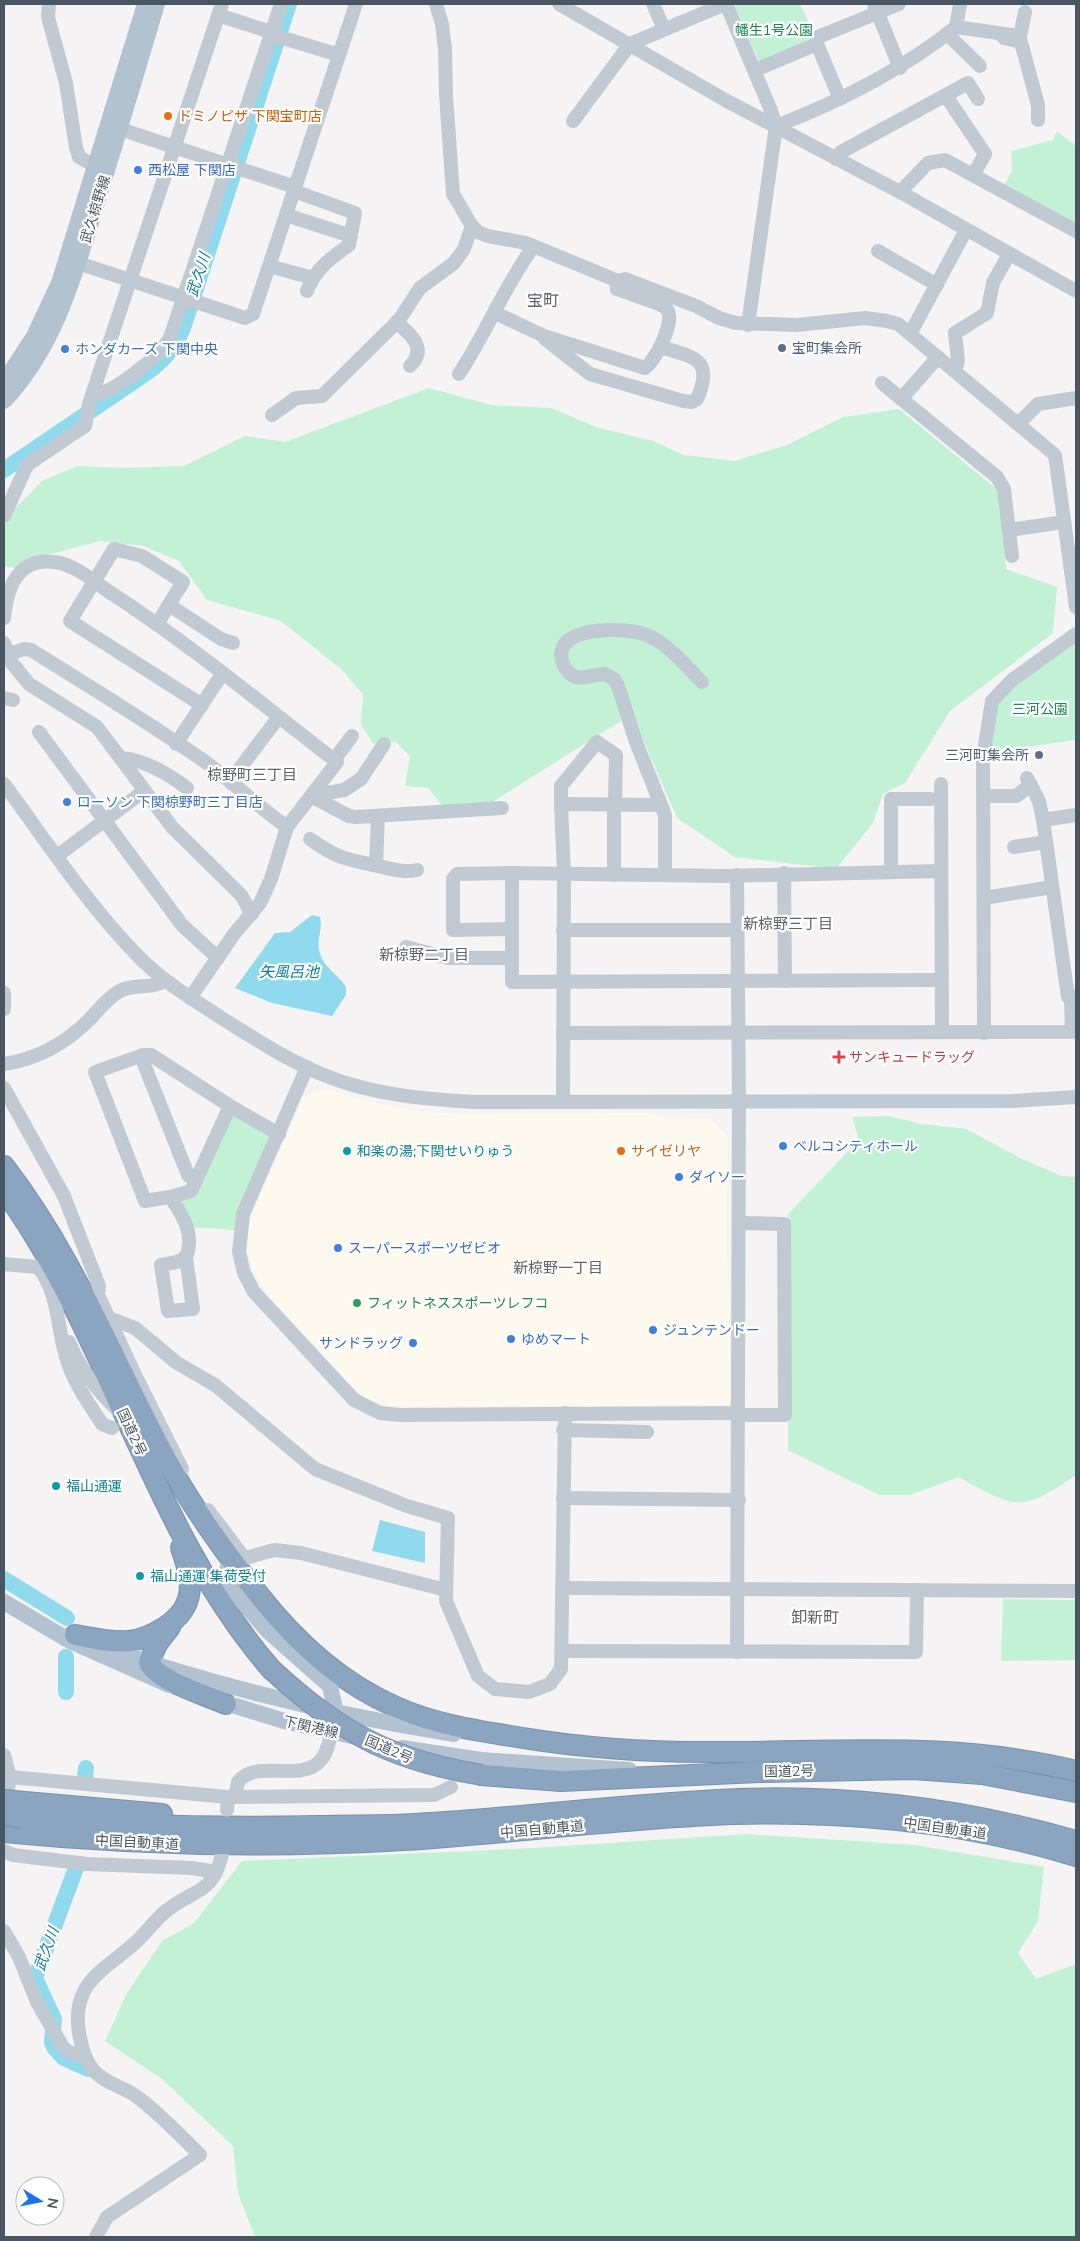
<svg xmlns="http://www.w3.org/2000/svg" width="1080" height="2241" viewBox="0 0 1080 2241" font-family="Mulish,'Noto Sans JP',sans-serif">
<rect width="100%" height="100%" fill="#f5f3f3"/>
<path fill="#fdf9ef" d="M 329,1089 L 359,1099 L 416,1111 L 456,1114 L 652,1113 L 666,1119 L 709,1118 L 728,1137 L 727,1240 L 731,1400 L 727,1405 L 392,1406 L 369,1400 L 359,1393 L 267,1294 L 253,1271 L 247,1249 L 248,1229 L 253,1213 L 304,1096 Z"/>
<g fill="#c3f1d5">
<path d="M 736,4 L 800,4 L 815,35 L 813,43 L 759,62 L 735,8 Z"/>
<path d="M 1057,131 L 1076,146 L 1076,226 L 1004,186 L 1012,170 L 1011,151 L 1053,140 Z"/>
<path d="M 429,388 L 491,405 L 551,408 L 596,427 L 653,441 L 684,455 L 735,461 L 787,445 L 843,417 L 899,409 L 1000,492 L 1006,569 L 1057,587 L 1053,633 L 950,711 L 905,783 L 883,794 L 873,823 L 836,869 L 735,857 L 677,818 L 632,714 L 486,806 L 444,808 L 428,788 L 405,786 L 410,756 L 395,741 L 373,744 L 361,724 L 363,694 L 341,669 L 281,621 L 207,600 L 179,561 L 143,546 L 100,541 L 32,559 L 16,568 L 4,566 L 4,520 L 42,481 L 77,466 L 122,468 L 184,466 L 245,436 L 285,442 Z"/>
<path d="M 1075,640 L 1076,740 L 989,752 L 996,704 L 1002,692 Z"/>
<path d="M 236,1114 L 269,1131 L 270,1140 L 237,1215 L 234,1230 L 190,1227 L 181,1199 L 230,1117 Z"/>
<path d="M 889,1116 L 922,1124 L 966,1129 L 1022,1159 L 1062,1176 L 1076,1177 L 1076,1475 C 1022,1512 1016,1510 959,1477 L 910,1495 L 879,1495 L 788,1450 L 788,1214 L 859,1140 L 852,1117 Z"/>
<path d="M 1003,1599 L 1076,1600 L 1076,1660 L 1001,1661 Z"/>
<path d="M 746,1834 L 915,1845 L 1044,1867 L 1038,1921 L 1018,1953 L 1036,1979 L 1076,1964 L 1076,2237 L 255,2237 L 238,2193 L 233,2146 L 162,2079 L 105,2041 L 127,1993 L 162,1941 L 194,1923 L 242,1861 L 517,1849 Z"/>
</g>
<g fill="#90daee">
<path d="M 312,915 L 320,917 C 323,928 317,938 319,949 C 321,966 338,974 346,987 L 346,995 L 332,1016 L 272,1003 L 235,988 L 275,933 L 290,932 Z"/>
<path d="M 380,1520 L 425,1532 L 425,1563 L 372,1551 Z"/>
</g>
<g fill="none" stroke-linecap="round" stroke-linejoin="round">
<g stroke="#90daee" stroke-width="16">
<path d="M 4,470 L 145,374 C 163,361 174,349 183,328 L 289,4"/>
<path d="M 4,1579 L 67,1618"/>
<path d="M 66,1692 L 66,1657"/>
<path d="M 85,1778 L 86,1768"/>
<path d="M 76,1868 L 35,1978 L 54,2019 L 52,2042 L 54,2047 L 64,2058 L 88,2069"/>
</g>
<g stroke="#7690ad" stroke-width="22">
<g id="highway">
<path d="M 4,1166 C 70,1251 108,1348 157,1442 C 184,1495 218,1544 255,1590 C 292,1638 340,1683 396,1707 C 436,1725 480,1731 523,1738 C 584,1748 645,1752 707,1752 C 835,1753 950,1740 1076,1771"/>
<path d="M 4,1190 C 112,1339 150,1529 271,1669"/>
<path d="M 170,1627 L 157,1644 L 149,1662 C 157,1681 206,1695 226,1704"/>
<path d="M 75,1635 C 92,1638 111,1643 129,1641 C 142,1640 154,1634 165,1627 C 197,1606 193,1581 181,1548"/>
<path d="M 482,1775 L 561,1781 L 759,1772 L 913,1769 L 982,1774 L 1076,1792"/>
<path d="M 25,1802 L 162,1814"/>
<path d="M 22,1818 C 122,1826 220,1828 320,1826 C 352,1825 384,1826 416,1824 C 524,1818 631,1803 739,1799 C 852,1795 968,1810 1076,1841"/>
<path d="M 4,1832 C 137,1845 271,1848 404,1840 C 514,1833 623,1818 733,1814 C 848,1811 967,1822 1076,1856"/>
</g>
</g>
<g stroke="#c1cad2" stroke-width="14">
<path d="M 49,4 L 48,17 L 66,83 L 76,148 L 79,157 L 95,166"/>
<path d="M 436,4 L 442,24 L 445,49 L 446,95 L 453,194 L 472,226 L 478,232 L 488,236 L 526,243 L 618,281 L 625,279 L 696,306 L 719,318 L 736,323 L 797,325 L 865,318 L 887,321 L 898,324 L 1055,455 L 1076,607"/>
<path d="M 559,4 L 725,100 L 900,192 L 1076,291"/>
<path d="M 653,4 L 664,29"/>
<path d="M 726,4 L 770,108 L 776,126 L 748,325"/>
<path d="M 874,4 L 900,68"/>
<path d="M 218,15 L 271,32"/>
<path d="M 956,27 L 1020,36 L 1025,12"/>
<path d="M 270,34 L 339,55"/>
<path d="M 947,34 L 980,66"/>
<path d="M 1001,34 L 1004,38 L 1021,42 L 1038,105 L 1038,120"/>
<path d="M 817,44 L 840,99"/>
<path d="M 755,70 L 817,44 L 818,37 L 899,4"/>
<path d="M 946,96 L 985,154 L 973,175"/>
<path d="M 573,121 L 630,44 L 725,4"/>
<path d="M 111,126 L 295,187"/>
<path d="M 776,126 C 841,101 901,71 956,27 L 960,4"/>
<path d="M 836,159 L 841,152 L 968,83 L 978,99"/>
<path d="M 294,191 L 355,213 L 349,245 C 330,259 316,268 307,291"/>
<path d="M 900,192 L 928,163 L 945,160 L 1076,231"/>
<path d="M 286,215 L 351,236"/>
<path d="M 878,251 L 937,285"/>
<path d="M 78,263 L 245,318 L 253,314 L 356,4"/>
<path d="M 269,266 L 313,278"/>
<path d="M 495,313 L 544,336 L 645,368 C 655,361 674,324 668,311 C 666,307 663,306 659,304 L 617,289 L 618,281"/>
<path d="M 396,322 C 411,334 428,349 410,366"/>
<path d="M 910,334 L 966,230"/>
<path d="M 545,339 L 590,374 L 683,401 L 692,402 L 697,399 C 715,358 693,357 660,347"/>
<path d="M 955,371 L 958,361 L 955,333 L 987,313 L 993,283 L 1009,254"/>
<path d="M 459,374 C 486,333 504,287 533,247"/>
<path d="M 882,383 L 997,477 L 1004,489 L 1012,556"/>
<path d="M 94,394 C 114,394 160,355 170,338 L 281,4"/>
<path d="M 901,399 L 938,357"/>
<path d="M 272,415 L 296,398 L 322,396 L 399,320 L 420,288 L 454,263 L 464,249 L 472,226"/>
<path d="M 1019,423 L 1038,404 L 1076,398"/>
<path d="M 4,516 L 27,465 L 85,426 L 89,404 L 222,4"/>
<path d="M 1009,530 L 1064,522"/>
<path d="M 169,605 L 221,639 L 233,643"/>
<path d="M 4,618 C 7,587 18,557 55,562 C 75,565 92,580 108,591 C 187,642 263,705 337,762 L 287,827 L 271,879 L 260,903 L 234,934 L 190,998"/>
<path d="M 157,624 L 183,582 L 142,556 L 114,549 L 70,621 L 202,705"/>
<path d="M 4,643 L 12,663 L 29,684 L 97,727 L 172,827 L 241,895 L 252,914"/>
<path d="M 7,655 L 24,649 L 31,650 C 89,686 148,722 204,761 C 233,782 258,807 287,827"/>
<path d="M 4,698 L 13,700"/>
<path d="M 39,732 L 182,925 L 218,958"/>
<path d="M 176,744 L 222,674"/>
<path d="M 121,758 C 143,759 170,775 187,788"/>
<path d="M 334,760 L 352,736"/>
<path d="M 1027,778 L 1039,801 L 1043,820"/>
<path d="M 231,783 L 237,772 L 278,718"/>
<path d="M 4,784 C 47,842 87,904 138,956 C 162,981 191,998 220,1017 C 255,1039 290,1062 329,1077 C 375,1095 425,1099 474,1102 L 1013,1101 L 1076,1097"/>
<path d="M 941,784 L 942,1031"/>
<path d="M 311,796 L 349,816 L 356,817 L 502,808"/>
<path d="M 311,796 L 344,790 L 361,779 L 384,744"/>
<path d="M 985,796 L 1016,796 L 1031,785"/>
<path d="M 614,803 L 614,875"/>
<path d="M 561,804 L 561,786 L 597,742 L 616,755 L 615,803"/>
<path d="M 1076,815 L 1043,820 L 1068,997 L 1076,996"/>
<path d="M 310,839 C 338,859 346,859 378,866 C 391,869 404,873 417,870"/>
<path d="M 1014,847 L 1046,842"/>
<path d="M 57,856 L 144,791"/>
<path d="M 376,865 L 378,816"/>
<path d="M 891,871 L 891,799 L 930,799"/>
<path d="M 941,871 L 725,876 L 512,873 L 512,982 L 941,980"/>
<path d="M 784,873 L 785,981"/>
<path d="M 665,874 L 665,815 L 636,742 L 618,686 L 614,679 L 605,674 C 595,673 585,680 576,677 C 570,675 565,669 563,664 C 549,625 623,627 644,634 C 667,642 685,665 702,682"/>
<path d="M 984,898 L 1052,887"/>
<path d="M 511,929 L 453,930 L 453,879 L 457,874 L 512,873"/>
<path d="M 563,930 L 738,930"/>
<path d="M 406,947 L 448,958 L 511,958"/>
<path d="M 4,993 L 4,1009"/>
<path d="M 563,1033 L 1072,1032 L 1071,997"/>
<path d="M 984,1033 L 983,758 L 992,701 L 1012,680 L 1076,634"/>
<path d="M 143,1055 L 144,1064 L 188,1175 L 196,1180"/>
<path d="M 4,1064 C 38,1059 66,1043 90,1019 C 99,1009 107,999 118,992 C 132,983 149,990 165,981"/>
<path d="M 307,1067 L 243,1214 L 239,1252 L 244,1273 L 254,1292 L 354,1400 L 380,1413 L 400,1415 L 739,1413"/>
<path d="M 4,1088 L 64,1196 L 99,1286 L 98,1295 L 135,1375 L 182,1469"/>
<path d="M 563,1102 L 564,873 L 561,804 L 661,805"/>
<path d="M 230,1106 L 191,1191 L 170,1197 L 145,1201 L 95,1072 L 143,1055 L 151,1055 L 230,1106 L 279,1134"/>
<path d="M 170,1197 C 183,1215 195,1235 186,1257 L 177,1262 L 161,1265 L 168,1311 L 193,1309 L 186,1257"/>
<path d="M 4,1264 L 38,1267 C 61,1296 56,1330 68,1363 C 75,1385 90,1405 102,1424 L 112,1428"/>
<path d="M 109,1318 L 135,1328 L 177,1363 L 215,1385 L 315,1469 L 407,1506 L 448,1518 L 446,1601 L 478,1676 L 495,1689 L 529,1692 L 550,1684 L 561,1669 L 565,1413"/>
<path d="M 69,1342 C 79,1368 99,1393 119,1411"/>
<path d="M 739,1415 L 785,1415 L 784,1224 L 739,1223"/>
<path d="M 563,1430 L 647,1432"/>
<path d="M 563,1498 L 739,1500"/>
<path d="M 208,1510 L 245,1559"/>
<path d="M 238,1560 L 274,1550 L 301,1553 L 446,1590"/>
<path d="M 563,1588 L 1076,1591"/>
<path d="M 562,1651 L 916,1652 L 917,1590"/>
<path d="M 737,1652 L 739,1102 L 737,875"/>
<path d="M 4,1755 L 10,1777 L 5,1808"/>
<path d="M 10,1777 L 228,1797 L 434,1795 L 451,1787"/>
<path d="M 235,1797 L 238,1782 C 256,1758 300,1783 320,1761 C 327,1754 329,1741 332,1732"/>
<path d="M 227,1810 L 228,1797"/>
<path d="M 4,1851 L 13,1855 L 87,1864 L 192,1868 L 216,1872"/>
<path d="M 4,1931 L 19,1957 L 37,2002 L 63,2047 L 67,2051 L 84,2057"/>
<path d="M 96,2237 L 107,2217 L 200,2155 C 180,2135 159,2113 136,2096 C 123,2087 105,2083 94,2071 C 84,2059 82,2047 79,2033 C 71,1983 103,1971 135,1943 C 146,1933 155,1920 166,1911 C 193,1889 213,1895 222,1854"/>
</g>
<g stroke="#b3c2d1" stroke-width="16">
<path d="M 4,382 L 34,336 L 59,283 L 145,4"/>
<path d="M 4,401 C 57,346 77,267 99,196 C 119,132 138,68 157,4"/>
<path d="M 232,1561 L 225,1573 L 229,1586 L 268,1631 L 330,1686 L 336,1713"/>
<path d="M 4,1602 L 70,1641 L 169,1685"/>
<path d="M 102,1647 C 217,1686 333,1715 454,1734"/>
<path d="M 216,1700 L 284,1721 L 356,1737"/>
<path d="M 402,1748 L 481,1760 L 629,1770"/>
</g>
<use href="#highway" stroke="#8ba5c1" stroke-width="20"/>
<g stroke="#7690ad" stroke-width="22" stroke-linecap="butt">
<g id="highway-bridge">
<path d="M 271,1669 C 339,1732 390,1760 482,1775"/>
<path d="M 4,1800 L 25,1802"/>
<path d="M 4,1815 L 22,1818"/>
</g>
</g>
<use href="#highway-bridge" stroke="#8ba5c1" stroke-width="20"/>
</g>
<g fill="#e8710a" stroke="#fff" stroke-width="2">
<circle cx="168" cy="116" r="5"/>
<circle cx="621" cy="1151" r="5"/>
</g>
<g fill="#3f7fe0" stroke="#fff" stroke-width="2">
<circle cx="138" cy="170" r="5"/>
<circle cx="65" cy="349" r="5"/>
<circle cx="67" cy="802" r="5"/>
<circle cx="783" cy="1146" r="5"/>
<circle cx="679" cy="1177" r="5"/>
<circle cx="338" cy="1248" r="5"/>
<circle cx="653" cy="1330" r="5"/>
<circle cx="511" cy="1339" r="5"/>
<circle cx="413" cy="1343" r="5"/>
</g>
<g fill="#5c6f8a" stroke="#fff" stroke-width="2">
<circle cx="782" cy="348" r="5"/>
<circle cx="1039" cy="755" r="5"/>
</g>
<path fill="#e0444e" stroke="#fff" stroke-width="2" d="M836.5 1049.5h5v5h5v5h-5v5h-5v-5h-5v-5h5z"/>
<g fill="#0f9aa8" stroke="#fff" stroke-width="2">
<circle cx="347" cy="1151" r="5"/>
<circle cx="56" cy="1486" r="5"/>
<circle cx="140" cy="1576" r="5"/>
</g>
<circle fill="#2e9e5b" stroke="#fff" stroke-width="2" cx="357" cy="1303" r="5"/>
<g text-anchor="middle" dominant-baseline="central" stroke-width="4.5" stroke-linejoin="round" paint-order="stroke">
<g font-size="14" fill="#17864f" stroke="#fff">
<text x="774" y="30">幡生1号公園</text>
<text x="1040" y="709">三河公園</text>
</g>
<g font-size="14" fill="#c56008" stroke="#fff" text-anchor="start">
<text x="178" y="116">ドミノピザ 下関宝町店</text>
<text x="631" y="1151">サイゼリヤ</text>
</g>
<g font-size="14" fill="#366cbe" stroke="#fff" text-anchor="start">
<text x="148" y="170">西松屋 下関店</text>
<text x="75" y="349">ホンダカーズ 下関中央</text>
<text x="77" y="802">ローソン 下関椋野町三丁目店</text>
<text x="793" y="1146">ベルコシティホール</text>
<text x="689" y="1177">ダイソー</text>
<text x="348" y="1248">スーパースポーツゼビオ</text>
<text x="663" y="1330">ジュンテンドー</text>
<text x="521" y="1339">ゆめマート</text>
<text x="403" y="1343" text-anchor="end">サンドラッグ</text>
</g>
<g font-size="14" fill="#4a5661" stroke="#fff">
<text transform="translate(95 209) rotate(-73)">武久椋野線</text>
<text transform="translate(132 1432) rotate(65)">国道2号</text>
<text transform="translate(311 1727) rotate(13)">下関港線</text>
<text transform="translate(389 1749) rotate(23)">国道2号</text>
<text transform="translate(789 1771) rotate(-1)">国道2号</text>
<text transform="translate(945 1828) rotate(8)">中国自動車道</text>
<text transform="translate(542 1829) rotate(-5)">中国自動車道</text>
<text transform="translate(137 1842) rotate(3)">中国自動車道</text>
</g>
<g font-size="14" fill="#4e5e75" stroke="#fff" text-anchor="start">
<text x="792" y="348">宝町集会所</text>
<text x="1029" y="755" text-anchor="end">三河町集会所</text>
</g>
<g font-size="14" fill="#be3a42" stroke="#fff" text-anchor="start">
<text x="849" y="1057">サンキュードラッグ</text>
</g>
<g font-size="14" fill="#0d838f" stroke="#fff" text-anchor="start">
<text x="357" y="1151">和楽の湯;下関せいりゅう</text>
<text x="66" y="1486">福山通運</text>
<text x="150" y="1576">福山通運 集荷受付</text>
</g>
<g font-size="14" fill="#27864d" stroke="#fff" text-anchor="start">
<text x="367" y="1303">フィットネススポーツレフコ</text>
</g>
<g font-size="15" font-style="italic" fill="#0c7c9b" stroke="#fff">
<text transform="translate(198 275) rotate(-72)">武久川</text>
<text x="289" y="971">矢風呂池</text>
<text transform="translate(46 1949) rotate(-70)">武久川</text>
</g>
<g font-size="15" fill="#5f6368" stroke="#fff">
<text x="252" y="774">椋野町三丁目</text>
<text x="788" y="923">新椋野三丁目</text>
<text x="424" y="954">新椋野二丁目</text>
<text x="558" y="1267">新椋野一丁目</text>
</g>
<g font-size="16" fill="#5f6368" stroke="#fff">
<text x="543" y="300">宝町</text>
<text x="815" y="1617">卸新町</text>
</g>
</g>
<rect width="1080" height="2241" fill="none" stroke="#4a5661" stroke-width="10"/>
<g transform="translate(40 2201) rotate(100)"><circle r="24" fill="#ffffff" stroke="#b7bbc0"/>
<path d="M0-4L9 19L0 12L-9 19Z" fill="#1a73e8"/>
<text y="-8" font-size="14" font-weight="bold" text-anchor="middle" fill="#4a5661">N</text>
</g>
</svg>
